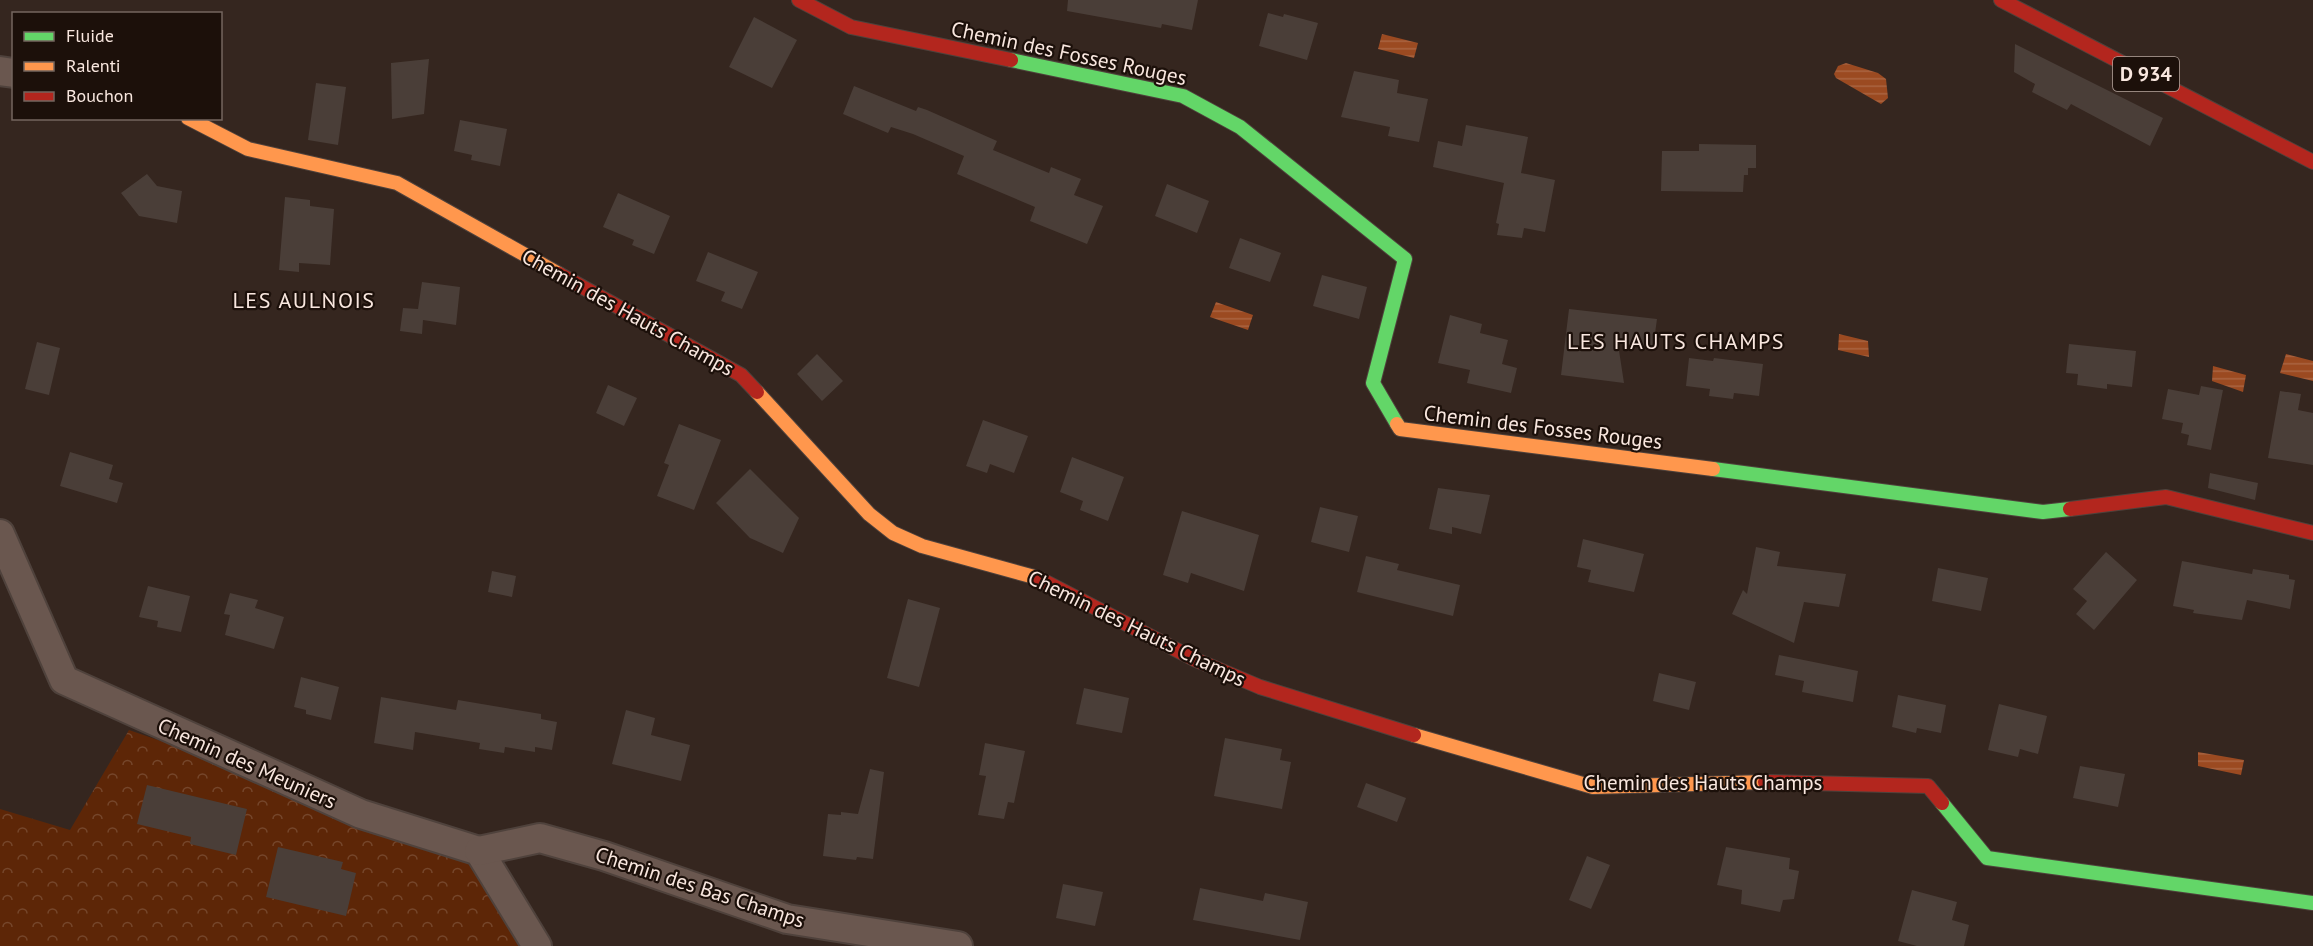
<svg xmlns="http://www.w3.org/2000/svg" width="2313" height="946" viewBox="0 0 2313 946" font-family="'PT Sans',sans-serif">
<defs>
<pattern id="forest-crowns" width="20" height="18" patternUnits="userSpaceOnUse" patternTransform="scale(1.5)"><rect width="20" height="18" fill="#5d2607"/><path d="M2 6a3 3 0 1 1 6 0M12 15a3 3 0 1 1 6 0" fill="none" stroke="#75462b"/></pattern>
<pattern id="water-rules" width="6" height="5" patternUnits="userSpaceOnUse" patternTransform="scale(1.5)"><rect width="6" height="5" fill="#9b4a21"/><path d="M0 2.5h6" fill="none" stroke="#aa6441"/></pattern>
</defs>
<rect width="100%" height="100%" fill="#35261f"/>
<path fill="url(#forest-crowns)" d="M 129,730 L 479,851 L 537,946 L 0,946 L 0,809 L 70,830 Z"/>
<g fill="url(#water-rules)">
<path d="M 1382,34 L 1418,43 L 1414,58 L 1378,49 Z"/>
<path d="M 1846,63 L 1878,73 L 1886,79 L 1888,98 L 1881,104 L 1836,78 L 1834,74 L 1838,66 Z"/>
<path d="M 1216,302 L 1253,315 L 1248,330 L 1210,317 Z"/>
<path d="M 1839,334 L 1868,341 L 1869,357 L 1838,350 Z"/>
<path d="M 2286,354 L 2313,361 L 2313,381 L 2280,373 Z"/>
<path d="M 2213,366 L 2246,375 L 2243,392 L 2212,381 Z"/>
<path d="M 2198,752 L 2244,760 L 2241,775 L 2198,766 Z"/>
</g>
<g fill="#4a3e38">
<path d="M 1068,0 L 1198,0 L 1192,30 L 1162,24 L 1161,28 L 1067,11 Z"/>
<path d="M 1268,13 L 1283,17 L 1284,14 L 1318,23 L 1307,60 L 1259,46 Z"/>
<path d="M 754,17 L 797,40 L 772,88 L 729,67 Z"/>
<path d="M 2015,44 L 2163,118 L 2150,146 L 2071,104 L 2067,110 L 2032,92 L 2035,84 L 2014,72 Z"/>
<path d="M 429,59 L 424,114 L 392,119 L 391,63 Z"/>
<path d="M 1354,71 L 1399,80 L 1397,93 L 1428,99 L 1419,142 L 1388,136 L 1390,127 L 1341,117 Z"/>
<path d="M 316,83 L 346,87 L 338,145 L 308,140 Z"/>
<path d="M 854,86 L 916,111 L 918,107 L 927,110 L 997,141 L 993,150 L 1049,173 L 1051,167 L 1081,179 L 1074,195 L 1103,206 L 1087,244 L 1030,221 L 1035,207 L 957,174 L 964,156 L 913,134 L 891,127 L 888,133 L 843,114 Z"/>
<path d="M 460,120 L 507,129 L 500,166 L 471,160 L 472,155 L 454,151 Z"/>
<path d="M 1466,125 L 1528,137 L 1521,173 L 1555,180 L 1545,232 L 1524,228 L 1522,238 L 1497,235 L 1499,224 L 1496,223 L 1504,183 L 1433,167 L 1438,141 L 1462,146 Z"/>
<path d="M 1699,144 L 1756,145 L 1756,168 L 1748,168 L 1748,175 L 1744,175 L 1743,192 L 1661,191 L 1662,151 L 1699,151 Z"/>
<path d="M 147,174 L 157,186 L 182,191 L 177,223 L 139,216 L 121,193 Z"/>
<path d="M 1167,184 L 1209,201 L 1197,233 L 1155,216 Z"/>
<path d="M 618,193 L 670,216 L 654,254 L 632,245 L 634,240 L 603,227 Z"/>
<path d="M 285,197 L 310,200 L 310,206 L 334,209 L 330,265 L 299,263 L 299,272 L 279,270 Z"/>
<path d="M 1240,238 L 1281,253 L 1270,282 L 1229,268 Z"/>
<path d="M 708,252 L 758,272 L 742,309 L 721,301 L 725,292 L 696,281 Z"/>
<path d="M 1322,275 L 1367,287 L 1359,319 L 1313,306 Z"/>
<path d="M 422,282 L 460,287 L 456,325 L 423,320 L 422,334 L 400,331 L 403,308 L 418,309 Z"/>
<path d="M 1569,309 L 1657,319 L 1653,348 L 1618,344 L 1624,383 L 1561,375 Z"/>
<path d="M 1450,315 L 1482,324 L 1480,333 L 1508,340 L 1502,364 L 1517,368 L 1511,393 L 1467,383 L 1470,370 L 1438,363 Z"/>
<path d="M 37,342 L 60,348 L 49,395 L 25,389 Z"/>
<path d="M 2069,344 L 2136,351 L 2132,387 L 2107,384 L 2107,389 L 2077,385 L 2078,374 L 2066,373 Z"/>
<path d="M 817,354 L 843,381 L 822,401 L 797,374 Z"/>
<path d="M 1689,358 L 1713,361 L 1714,358 L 1763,364 L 1759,396 L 1734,393 L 1733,399 L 1709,396 L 1710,389 L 1686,386 Z"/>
<path d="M 608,385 L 637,398 L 624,426 L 596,413 Z"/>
<path d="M 2201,386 L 2223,390 L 2211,450 L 2187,445 L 2189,435 L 2181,433 L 2183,423 L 2162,419 L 2168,389 L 2199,395 Z"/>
<path d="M 2280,391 L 2301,394 L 2298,410 L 2313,413 L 2313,465 L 2268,458 Z"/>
<path d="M 983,420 L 1028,436 L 1014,473 L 990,464 L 987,473 L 966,466 Z"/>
<path d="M 679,424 L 721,440 L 694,510 L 657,496 L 669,465 L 664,463 Z"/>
<path d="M 70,452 L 113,465 L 109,479 L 123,483 L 117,503 L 60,486 Z"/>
<path d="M 1072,457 L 1124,477 L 1108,521 L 1080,510 L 1083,501 L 1060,492 Z"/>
<path d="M 750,469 L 799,518 L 783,553 L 750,538 L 716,503 Z"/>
<path d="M 2210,473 L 2258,483 L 2255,500 L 2208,488 Z"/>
<path d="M 1438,488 L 1490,495 L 1481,534 L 1452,527 L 1452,534 L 1429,529 Z"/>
<path d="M 1320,507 L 1358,516 L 1349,552 L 1311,542 Z"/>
<path d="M 1182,511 L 1259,535 L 1244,591 L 1191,573 L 1188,583 L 1163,575 Z"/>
<path d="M 1583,539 L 1644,554 L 1634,592 L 1588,582 L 1591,570 L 1577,567 Z"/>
<path d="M 1756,547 L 1780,552 L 1777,566 L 1846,574 L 1839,607 L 1804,602 L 1794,643 L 1732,614 L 1743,590 L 1747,594 Z"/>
<path d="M 2106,552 L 2137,580 L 2094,630 L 2076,614 L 2087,601 L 2073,589 Z"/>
<path d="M 1366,556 L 1399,564 L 1397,570 L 1460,585 L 1453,616 L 1357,592 Z"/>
<path d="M 2182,561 L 2252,574 L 2253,569 L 2289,575 L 2289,579 L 2295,580 L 2290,609 L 2247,600 L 2242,620 L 2193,613 L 2194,610 L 2173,606 Z"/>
<path d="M 1938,568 L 1988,578 L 1981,611 L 1932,601 Z"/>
<path d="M 492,571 L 516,576 L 512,597 L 488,592 Z"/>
<path d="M 148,586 L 190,596 L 181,632 L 157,627 L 158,621 L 139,617 Z"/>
<path d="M 230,593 L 258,600 L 255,608 L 284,617 L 274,649 L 225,635 L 230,615 L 224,614 Z"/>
<path d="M 908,599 L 940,608 L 919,687 L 887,678 Z"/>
<path d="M 1779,655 L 1858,671 L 1853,702 L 1802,692 L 1804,681 L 1775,675 Z"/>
<path d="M 1659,673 L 1696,682 L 1689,710 L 1653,701 Z"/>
<path d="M 301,677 L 339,687 L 331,720 L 306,714 L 306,710 L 294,707 Z"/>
<path d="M 1084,688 L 1129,698 L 1122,733 L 1076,724 Z"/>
<path d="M 1898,695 L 1946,705 L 1941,733 L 1917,728 L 1916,733 L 1892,727 Z"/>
<path d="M 381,697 L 456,710 L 458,700 L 541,714 L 541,719 L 557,722 L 552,750 L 535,747 L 535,752 L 505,747 L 504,753 L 479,749 L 480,743 L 415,732 L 413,750 L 374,743 Z"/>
<path d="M 1999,704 L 2047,716 L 2038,754 L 2020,749 L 2018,757 L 1988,750 Z"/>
<path d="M 626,710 L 655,718 L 651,735 L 690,745 L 681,781 L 612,764 Z"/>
<path d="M 1225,738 L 1282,749 L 1280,760 L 1291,762 L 1282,809 L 1214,796 Z"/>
<path d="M 985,743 L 1025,751 L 1014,803 L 1008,802 L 1004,819 L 978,815 L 986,776 L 979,775 Z"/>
<path d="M 2080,766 L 2125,774 L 2118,807 L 2073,798 Z"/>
<path d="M 870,769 L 884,772 L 873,859 L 857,857 L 856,860 L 823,856 L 828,814 L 841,815 L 841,812 L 858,814 Z"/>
<path d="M 1366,783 L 1406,798 L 1397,822 L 1357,807 Z"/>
<path d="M 147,785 L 247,809 L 236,855 L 190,844 L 191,837 L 137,824 Z"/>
<path d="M 278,847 L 343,862 L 341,869 L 356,873 L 346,916 L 266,897 Z"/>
<path d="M 1726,847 L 1790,858 L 1789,869 L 1799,871 L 1794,899 L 1783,900 L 1780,912 L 1741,904 L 1742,890 L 1717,885 Z"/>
<path d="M 1587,856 L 1610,865 L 1591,909 L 1569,900 Z"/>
<path d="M 1063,884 L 1103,892 L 1095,926 L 1056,918 Z"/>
<path d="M 1200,888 L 1263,901 L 1265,893 L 1308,902 L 1300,940 L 1193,920 Z"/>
<path d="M 1912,890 L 1957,902 L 1952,920 L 1969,925 L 1964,946 L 1917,946 L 1898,941 Z"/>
</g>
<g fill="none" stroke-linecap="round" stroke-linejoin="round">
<g stroke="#4f423c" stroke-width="32">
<g id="street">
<path d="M 0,71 L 14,73"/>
<path d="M 0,534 L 64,680 L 361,814 L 479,851 L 537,946"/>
<path d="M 479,851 L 540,838 L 604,856 L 787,919 L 958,946"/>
</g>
</g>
<g stroke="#4f423c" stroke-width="16">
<g id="fast">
<path d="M 1011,60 L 1183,96 L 1240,127 L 1405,259 L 1373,383 L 1397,424"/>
<path d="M 1713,469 L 2043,512 L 2070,509"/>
<path d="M 1942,803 L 1987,858 L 2313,903"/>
</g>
</g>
<g stroke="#4f423c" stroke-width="16">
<g id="slow">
<path d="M 188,118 L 248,149 L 397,183 L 559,274"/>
<path d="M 757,392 L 869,514 L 893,533 L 922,546 L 1038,578"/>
<path d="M 1397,424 L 1400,429 L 1713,469"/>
<path d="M 1414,735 L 1593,787 L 1765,782"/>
</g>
</g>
<g stroke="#4f423c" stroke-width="16">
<g id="jam">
<path d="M 799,0 L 851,27 L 1011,60"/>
<path d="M 2001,0 L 2313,162"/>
<path d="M 559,274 L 741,375 L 757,392"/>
<path d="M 2070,509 L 2166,497 L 2313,533"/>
<path d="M 1038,578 L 1196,660 L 1260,687 L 1414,735"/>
<path d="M 1765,782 L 1928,786 L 1942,803"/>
</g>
</g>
<use href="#street" stroke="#6a574f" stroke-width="28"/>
<use href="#fast" stroke="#63d668" stroke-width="14"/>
<use href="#slow" stroke="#ff974d" stroke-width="14"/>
<use href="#jam" stroke="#b3261e" stroke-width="14"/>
</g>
<g text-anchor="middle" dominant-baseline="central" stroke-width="4.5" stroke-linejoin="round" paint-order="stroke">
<rect fill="#1c100a" stroke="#b7a69f" stroke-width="1.5" x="2113" y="57" width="66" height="34" rx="4.5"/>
<g font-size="20" font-weight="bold" fill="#f9e7df">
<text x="2146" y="74">D 934</text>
</g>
<g font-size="21" fill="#f9e7df" stroke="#1c100a">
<text transform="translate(1069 53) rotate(12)">Chemin des Fosses Rouges</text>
<text transform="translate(628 312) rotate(29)">Chemin des Hauts Champs</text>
<text transform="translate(1543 427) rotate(7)">Chemin des Fosses Rouges</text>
<text transform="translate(1137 628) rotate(26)">Chemin des Hauts Champs</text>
<text transform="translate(247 763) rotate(24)">Chemin des Meuniers</text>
<text x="1703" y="782">Chemin des Hauts Champs</text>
<text transform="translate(700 887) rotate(18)">Chemin des Bas Champs</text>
</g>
<g font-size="22" letter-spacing="1.5" fill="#f9e7df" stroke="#1c100a">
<text x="304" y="300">LES AULNOIS</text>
<text x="1676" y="341">LES HAUTS CHAMPS</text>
</g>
</g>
<rect x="12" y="12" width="210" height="108" fill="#1c100a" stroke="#74665f" stroke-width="1.5"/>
<rect x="24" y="32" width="30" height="9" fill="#63d668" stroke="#74665f" stroke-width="1.5"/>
<text x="66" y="42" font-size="18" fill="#f9e7df">Fluide</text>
<rect x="24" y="62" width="30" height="9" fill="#ff974d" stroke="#74665f" stroke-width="1.5"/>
<text x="66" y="72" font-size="18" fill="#f9e7df">Ralenti</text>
<rect x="24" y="92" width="30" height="9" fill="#b3261e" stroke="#74665f" stroke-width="1.5"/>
<text x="66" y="102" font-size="18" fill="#f9e7df">Bouchon</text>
</svg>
